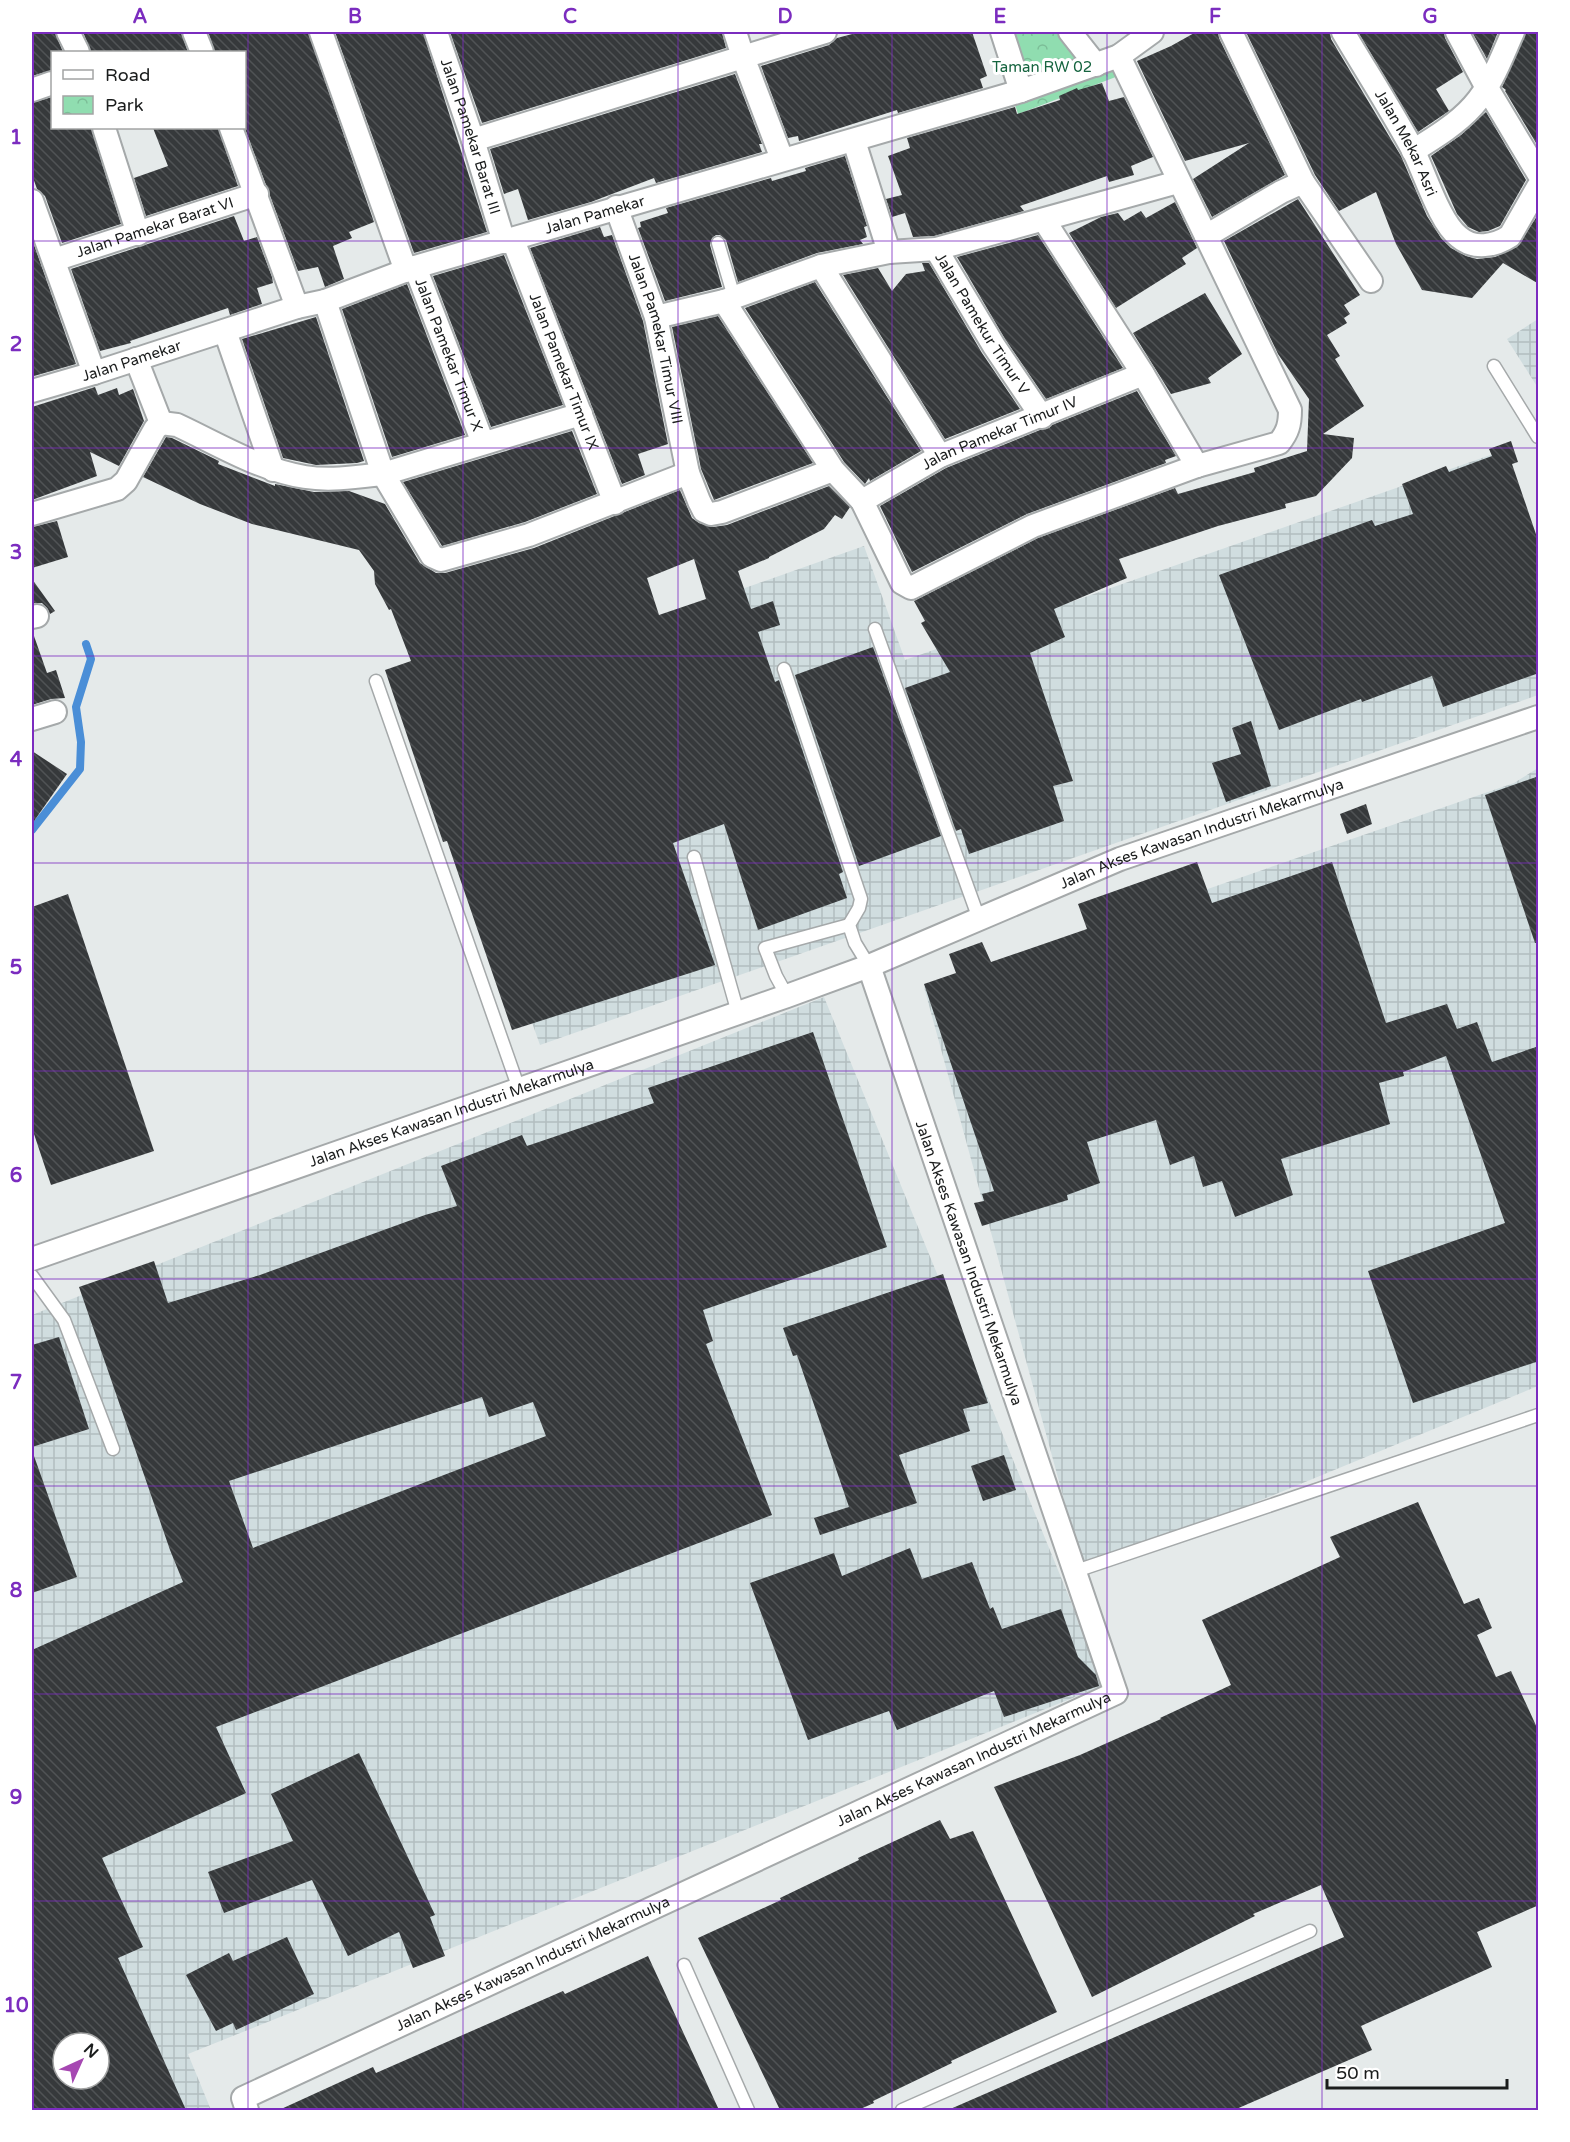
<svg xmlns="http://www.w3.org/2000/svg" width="1570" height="2142" viewBox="0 0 1570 2142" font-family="'Varela Round',sans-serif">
<defs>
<pattern id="industrial-grid" width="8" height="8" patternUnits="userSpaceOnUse" patternTransform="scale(1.5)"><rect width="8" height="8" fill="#d0dddf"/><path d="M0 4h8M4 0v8" fill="none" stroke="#b2bdbf"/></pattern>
<pattern id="park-crowns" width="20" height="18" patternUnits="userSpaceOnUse" patternTransform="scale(1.5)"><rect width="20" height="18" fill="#90ddb0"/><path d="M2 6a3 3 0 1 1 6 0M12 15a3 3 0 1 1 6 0" fill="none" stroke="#7cbd97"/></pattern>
<pattern id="building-back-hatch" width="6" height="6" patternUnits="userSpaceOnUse" patternTransform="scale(1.5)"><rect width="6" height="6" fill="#36393b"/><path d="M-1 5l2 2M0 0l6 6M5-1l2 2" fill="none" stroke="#505355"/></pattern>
</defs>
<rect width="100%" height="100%" fill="#e5eaea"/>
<g fill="url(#industrial-grid)" fill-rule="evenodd">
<path d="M 1538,319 L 1538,388 L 1507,339 Z"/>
<path d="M 1499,452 L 1538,561 L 1538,695 L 540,1045 L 418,703 L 864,546 L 905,660 Z"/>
<path d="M 1538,768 L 1538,1386 L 1084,1573 L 924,987 L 1514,783 Z"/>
<path d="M 824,997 L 1105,1685 L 188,2054 L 211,2110 L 32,2110 L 32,1315 ZM 63,2043 L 99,2043 L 99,2079 L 63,2079 Z"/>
</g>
<path fill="url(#park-crowns)" d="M 992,32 L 1084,32 L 1121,75 L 1018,114 Z"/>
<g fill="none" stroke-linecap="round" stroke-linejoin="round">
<path stroke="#4a8ed7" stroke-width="8" d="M 32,830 L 80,769 L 81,742 L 76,707 L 91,659 L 86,644"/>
</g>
<g fill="url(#building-back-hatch)" fill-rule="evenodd">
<path d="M 32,32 L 55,32 L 63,52 L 52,52 L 52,70 L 32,76 Z"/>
<path d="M 83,32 L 181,32 L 188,52 L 91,52 Z"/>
<path d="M 208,32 L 308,32 L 374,222 L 349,232 L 352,238 L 333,246 L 344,279 L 325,287 L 318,267 L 298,271 L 244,126 L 244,52 L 215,52 Z"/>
<path d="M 335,32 L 423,32 L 487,232 L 414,253 Z"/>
<path d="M 450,32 L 722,32 L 726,48 L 482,123 Z"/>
<path d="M 860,32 L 972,32 L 987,76 L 980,79 L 983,88 L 898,113 L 897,110 L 799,141 L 798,136 L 788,138 L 761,66 L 829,45 L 837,38 Z"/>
<path d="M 1196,32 L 1218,32 L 1219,38 L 1285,175 L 1212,217 L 1193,179 L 1249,143 L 1185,161 L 1137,61 L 1171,46 Z"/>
<path d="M 1246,32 L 1330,32 L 1331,39 L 1401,156 L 1427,216 L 1441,238 L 1451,248 L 1466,256 L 1477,259 L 1495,257 L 1517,247 L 1539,213 L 1539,284 L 1503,263 L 1472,298 L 1422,290 L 1396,244 L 1376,192 L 1339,211 L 1315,175 Z"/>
<path d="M 1358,32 L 1444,32 L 1445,38 L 1463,72 L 1436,89 L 1449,111 L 1418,132 Z"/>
<path d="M 1472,32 L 1498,32 L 1487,59 Z"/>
<path d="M 1526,32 L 1539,32 L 1539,148 L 1505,91 L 1506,90 L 1502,87 Z"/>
<path d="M 735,74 L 762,144 L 759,144 L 762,152 L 656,183 L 654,178 L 591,202 L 528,220 L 518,189 L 504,194 L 490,149 Z"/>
<path d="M 1102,83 L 1109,101 L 1124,97 L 1153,157 L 1131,166 L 1134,175 L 1109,182 L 1107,176 L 1020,206 L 1024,211 L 934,236 L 913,237 L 905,213 L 892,217 L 886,199 L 902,195 L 888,156 L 910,148 L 907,138 L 1015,107 L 1017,114 L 1060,100 L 1059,96 L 1077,88 L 1078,90 Z"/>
<path d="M 52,97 L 52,128 L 91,128 L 121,224 L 62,243 L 45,196 L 37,189 L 32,175 L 32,103 Z"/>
<path d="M 1486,112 L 1526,180 L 1500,226 L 1488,231 L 1479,232 L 1468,227 L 1457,214 L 1431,156 L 1461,135 Z"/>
<path d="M 153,128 L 218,128 L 238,186 L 146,216 L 134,178 L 168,166 Z"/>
<path d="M 845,156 L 867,226 L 864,227 L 867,237 L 860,240 L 863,244 L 817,253 L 738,282 L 726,240 L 720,235 L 716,235 L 712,238 L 710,245 L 722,287 L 665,301 L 638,228 L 641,227 L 640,222 L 668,213 L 666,208 L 771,178 L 772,181 L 806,171 L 805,168 Z"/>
<path d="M 1298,199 L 1360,295 L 1344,305 L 1350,314 L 1344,318 L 1347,323 L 1327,335 L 1340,356 L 1335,359 L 1364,406 L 1323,434 L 1354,438 L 1352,458 L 1316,496 L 1285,504 L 1286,508 L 1218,526 L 1119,559 L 1127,578 L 1054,609 L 1065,637 L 1030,653 L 1073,781 L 1053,786 L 1064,821 L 969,854 L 961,829 L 956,831 L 905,688 L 950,672 L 921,623 L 925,621 L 914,601 L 1038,538 L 1175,488 L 1178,494 L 1255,472 L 1254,468 L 1307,451 L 1309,399 L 1278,354 L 1224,241 Z"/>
<path d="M 1175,202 L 1197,248 L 1182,258 L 1186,264 L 1116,308 L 1069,233 L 1101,217 L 1118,213 L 1124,221 L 1141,211 L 1146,218 Z"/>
<path d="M 234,216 L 244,241 L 257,237 L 272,277 L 273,283 L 257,288 L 262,304 L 230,315 L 228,308 L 130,341 L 131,343 L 100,351 L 71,269 Z"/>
<path d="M 600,227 L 604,237 L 612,235 L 643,321 L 668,444 L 638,454 L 645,475 L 622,484 L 530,248 Z"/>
<path d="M 1038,235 L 1123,368 L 1046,399 L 1005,339 L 957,257 Z"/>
<path d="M 32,239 L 76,364 L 34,376 L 32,370 Z"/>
<path d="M 504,255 L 563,405 L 491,427 L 433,276 Z"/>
<path d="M 922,263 L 929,263 L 982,353 L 1020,409 L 945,439 L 843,275 L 878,268 L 892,291 L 906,274 L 925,271 Z"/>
<path d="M 815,282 L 921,451 L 870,481 L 869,478 L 865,484 L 844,462 L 745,308 Z"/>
<path d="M 407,284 L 465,435 L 392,457 L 342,309 Z"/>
<path d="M 1205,293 L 1242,354 L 1208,378 L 1211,383 L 1171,394 L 1133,333 Z"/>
<path d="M 718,316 L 813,463 L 714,500 L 701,469 L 672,327 Z"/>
<path d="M 316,317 L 364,461 L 357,463 L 316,465 L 283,458 L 242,339 Z"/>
<path d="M 95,387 L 98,395 L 117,388 L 119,395 L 133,389 L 144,421 L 119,466 L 90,452 L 97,476 L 32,500 L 32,407 Z"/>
<path d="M 1137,391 L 1176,456 L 1165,460 L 1166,463 L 1027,514 L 912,572 L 880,506 L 946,468 L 1040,430 L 1049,428 L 1052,425 Z"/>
<path d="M 572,431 L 597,494 L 525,522 L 442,546 L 403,482 Z"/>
<path d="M 166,437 L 172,438 L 219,461 L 218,464 L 275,486 L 275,484 L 314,492 L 349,491 L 385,504 L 420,563 L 436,573 L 445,573 L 534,548 L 680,490 L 692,518 L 699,523 L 713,527 L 727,525 L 829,486 L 850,507 L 842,519 L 835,515 L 824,529 L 769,557 L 769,558 L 738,571 L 751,609 L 773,601 L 780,625 L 758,632 L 775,682 L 779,680 L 843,872 L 839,874 L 847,898 L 758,930 L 724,824 L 673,843 L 715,965 L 512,1030 L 447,841 L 443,842 L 385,670 L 411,661 L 391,609 L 389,610 L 375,584 L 374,571 L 359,550 L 252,524 L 200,504 L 143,477 ZM 694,559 L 706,599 L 659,615 L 647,578 Z"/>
<path d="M 1511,441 L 1518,462 L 1512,464 L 1539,543 L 1539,673 L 1443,707 L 1432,676 L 1362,702 L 1361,699 L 1279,730 L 1219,575 L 1372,520 L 1375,526 L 1413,514 L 1402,484 L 1446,466 L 1449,472 L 1492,456 L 1489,449 Z"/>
<path d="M 57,521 L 68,557 L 32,568 L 32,527 Z"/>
<path d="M 32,579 L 55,611 L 50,614 L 47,608 L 42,603 L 32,603 Z"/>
<path d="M 34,636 L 47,673 L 56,670 L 65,698 L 51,699 L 32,705 L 32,637 Z"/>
<path d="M 873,647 L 941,836 L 859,866 L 795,675 Z"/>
<path d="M 1251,721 L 1271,786 L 1226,802 L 1212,763 L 1241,754 L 1232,728 Z"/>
<path d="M 32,751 L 67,774 L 32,824 Z"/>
<path d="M 1539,776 L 1539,943 L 1535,943 L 1485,795 Z"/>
<path d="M 1366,804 L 1372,824 L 1347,834 L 1340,814 Z"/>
<path d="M 1197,862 L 1212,903 L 1332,862 L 1386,1023 L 1447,1004 L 1457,1029 L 1477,1022 L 1492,1062 L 1539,1046 L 1539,1361 L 1413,1403 L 1368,1271 L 1505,1223 L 1446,1056 L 1403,1072 L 1404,1076 L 1379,1083 L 1390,1124 L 1281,1159 L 1293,1195 L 1235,1217 L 1222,1181 L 1203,1187 L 1194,1156 L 1170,1165 L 1156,1120 L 1087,1142 L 1100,1183 L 1067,1195 L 1068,1200 L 982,1226 L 974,1203 L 984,1201 L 982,1194 L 994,1191 L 924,984 L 956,973 L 949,954 L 982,942 L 991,962 L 1087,929 L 1078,904 Z"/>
<path d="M 68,894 L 154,1151 L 51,1185 L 32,1128 L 32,907 Z"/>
<path d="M 813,1032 L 887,1247 L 703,1310 L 713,1341 L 706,1344 L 772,1515 L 216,1727 L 246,1793 L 102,1858 L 143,1947 L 118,1958 L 186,2110 L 32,2110 L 32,1650 L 183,1582 L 170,1550 L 79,1287 L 154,1261 L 168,1303 L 260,1275 L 425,1215 L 457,1206 L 441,1166 L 522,1135 L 527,1146 L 654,1103 L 648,1088 ZM 482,1397 L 489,1417 L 533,1402 L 546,1436 L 253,1548 L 229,1481 ZM 63,2043 L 99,2043 L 99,2079 L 63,2079 Z"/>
<path d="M 943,1274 L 988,1403 L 963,1409 L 970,1431 L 899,1455 L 917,1503 L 820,1535 L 814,1518 L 849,1507 L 797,1355 L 793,1356 L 783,1328 Z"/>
<path d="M 59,1337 L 89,1429 L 32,1447 L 32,1345 Z"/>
<path d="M 1004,1455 L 1016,1490 L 983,1501 L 971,1466 Z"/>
<path d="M 32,1456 L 34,1456 L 77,1577 L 32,1593 Z"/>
<path d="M 1418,1502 L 1464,1604 L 1479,1598 L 1492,1628 L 1477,1635 L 1496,1677 L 1511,1671 L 1539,1732 L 1539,1905 L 1477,1932 L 1492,1967 L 1361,2026 L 1372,2050 L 1234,2110 L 948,2110 L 1344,1937 L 1321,1885 L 1253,1914 L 1255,1916 L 1092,1997 L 994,1787 L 1080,1755 L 1161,1719 L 1160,1718 L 1231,1685 L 1202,1620 L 1340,1557 L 1330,1537 Z"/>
<path d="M 910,1548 L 922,1579 L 972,1562 L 990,1609 L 993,1607 L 1002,1629 L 1061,1609 L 1078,1657 L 1096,1675 L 1099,1686 L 1004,1717 L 994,1691 L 897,1730 L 889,1711 L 808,1740 L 750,1583 L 834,1553 L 842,1576 Z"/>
<path d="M 359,1753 L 435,1915 L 430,1917 L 445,1956 L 413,1968 L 399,1932 L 348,1956 L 312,1880 L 224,1913 L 208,1872 L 293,1841 L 271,1794 Z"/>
<path d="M 940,1820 L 950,1839 L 973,1831 L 1057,2012 L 951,2061 L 952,2063 L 873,2101 L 874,2103 L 858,2110 L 780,2110 L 698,1938 L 781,1900 L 780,1898 L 859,1860 L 858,1858 Z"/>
<path d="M 287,1937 L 314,1994 L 236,2030 L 233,2023 L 216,2031 L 186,1975 L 229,1953 L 233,1961 Z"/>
<path d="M 648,1956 L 719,2110 L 279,2110 L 373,2067 L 376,2073 L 563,1991 L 565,1994 Z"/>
</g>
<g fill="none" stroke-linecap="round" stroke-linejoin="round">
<g stroke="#a5a9aa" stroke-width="15">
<g id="lane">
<path d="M 718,243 L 734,297"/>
<path d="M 1494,366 L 1538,437"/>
<path d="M 875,629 L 979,919"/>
<path d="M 784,669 L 861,899 L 859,908 L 849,925 L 855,943 L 869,966"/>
<path d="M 376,681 L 519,1089"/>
<path d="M 694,857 L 738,1013"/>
<path d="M 787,996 L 776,976 L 765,948 L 849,925"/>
<path d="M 32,1276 L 64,1320 L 113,1449"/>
<path d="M 1073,1572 L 1538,1415"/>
<path d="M 684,1965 L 748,2110"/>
<path d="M 902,2110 L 1310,1931"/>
</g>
</g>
<g stroke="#a5a9aa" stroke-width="26">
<g id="street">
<path d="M 68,32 L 78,52"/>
<path d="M 194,32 L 202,52"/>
<path d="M 321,32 L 406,271"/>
<path id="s1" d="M 436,32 L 473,140 L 504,242"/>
<path d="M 1002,32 L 1021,91"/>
<path d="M 1070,32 L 1096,65"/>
<path id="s2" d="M 1343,32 C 1366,71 1392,111 1414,152 C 1425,174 1440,223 1459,237 C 1474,250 1495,246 1510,236 L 1538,187"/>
<path d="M 1457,32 L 1487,88 L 1538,173"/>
<path d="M 32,90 L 52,83"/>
<path d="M 104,128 L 138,234"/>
<path d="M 231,128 L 297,307"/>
<path d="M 473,140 L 743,57 L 735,32"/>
<path d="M 854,141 L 889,252"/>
<path d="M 1413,151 C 1434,138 1457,124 1473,106 C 1492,85 1502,56 1513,32"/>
<path d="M 782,159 L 743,57 L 825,32"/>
<path d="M 1303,182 L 1371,281"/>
<path d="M 32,201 L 94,373"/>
<path id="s3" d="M 616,207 L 656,317 L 688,473 L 699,501 L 704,511 L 711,514 L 722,512 L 833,470"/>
<path d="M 1044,220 L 1143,374 L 1197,466"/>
<path d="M 1206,236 L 1281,192 L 1303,182 L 1231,32"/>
<path id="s4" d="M 513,240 L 615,503"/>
<path id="s5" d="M 936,249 L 994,346 L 1042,417"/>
<path id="s6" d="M 54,260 L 257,194"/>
<path d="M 821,266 L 940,456"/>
<path id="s7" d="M 415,267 L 483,443"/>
<path d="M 325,301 L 383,474 L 581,414"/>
<path d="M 724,301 L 833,470 L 862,501 L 902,583 L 911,588 L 1033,526 L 1197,466 L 1279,443 C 1288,432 1290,424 1290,410 L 1119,56"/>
<path d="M 656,317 L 724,301 L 821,266 L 889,252 L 936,249 L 1178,182"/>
<path d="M 225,331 L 273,470"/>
<path d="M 136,359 L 161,423"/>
<path id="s8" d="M 32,391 L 94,373 L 297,307 L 325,301 L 415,267 L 1021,91 L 1119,56 L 1152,32"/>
<path d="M 161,423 L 177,425 C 218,444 260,470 305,477 C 330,481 357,477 383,474 L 432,556 L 441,560 L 529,535 L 688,473"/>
<path id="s9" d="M 862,501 L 940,456 L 1143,374"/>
<path d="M 32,514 L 117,489 L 126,481 L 155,429 L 161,423"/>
<path d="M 32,617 L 37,616"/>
<path d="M 32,719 L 55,712"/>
<path id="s10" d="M 32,1259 L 787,996 L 869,966 L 1120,859 L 1538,717"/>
<path id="s11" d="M 247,2110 L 243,2098 L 1116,1693 L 869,966"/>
</g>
</g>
<use href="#lane" stroke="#fff" stroke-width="12"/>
<use href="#street" stroke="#fff" stroke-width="22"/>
</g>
<path fill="none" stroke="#7b2cbf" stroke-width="1.5" stroke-opacity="0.55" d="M 248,32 L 248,2110M 463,32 L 463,2110M 678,32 L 678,2110M 892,32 L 892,2110M 1107,32 L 1107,2110M 1322,32 L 1322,2110M 32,241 L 1538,241M 32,448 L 1538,448M 32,656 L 1538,656M 32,863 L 1538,863M 32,1071 L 1538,1071M 32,1279 L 1538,1279M 32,1486 L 1538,1486M 32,1694 L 1538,1694M 32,1901 L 1538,1901"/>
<g text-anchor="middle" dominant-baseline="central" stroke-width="6" stroke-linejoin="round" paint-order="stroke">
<g font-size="15" fill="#15643f" stroke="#fff">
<text x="1042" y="67">Taman RW 02</text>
</g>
<g font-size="15" fill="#1a1c1c" stroke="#fff">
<text stroke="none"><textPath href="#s1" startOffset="110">Jalan Pamekar Barat III</textPath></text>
<text stroke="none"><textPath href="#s2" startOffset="128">Jalan Mekar Asri</textPath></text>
<text stroke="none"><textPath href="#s8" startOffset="590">Jalan Pamekar</textPath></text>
<text stroke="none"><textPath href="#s6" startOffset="106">Jalan Pamekar Barat VI</textPath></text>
<text stroke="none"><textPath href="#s5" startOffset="88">Jalan Pamekur Timur V</textPath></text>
<text stroke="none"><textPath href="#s3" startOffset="138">Jalan Pamekar Timur VIII</textPath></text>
<text stroke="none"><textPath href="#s7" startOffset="94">Jalan Pamekar Timur X</textPath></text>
<text stroke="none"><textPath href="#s8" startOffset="104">Jalan Pamekar</textPath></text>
<text stroke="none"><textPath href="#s4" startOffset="141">Jalan Pamekar Timur IX</textPath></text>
<text stroke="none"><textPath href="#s9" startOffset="154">Jalan Pamekar Timur IV</textPath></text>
<text stroke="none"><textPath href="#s10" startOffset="1245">Jalan Akses Kawasan Industri Mekarmulya</textPath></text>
<text stroke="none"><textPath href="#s10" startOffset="444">Jalan Akses Kawasan Industri Mekarmulya</textPath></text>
<text transform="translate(969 1263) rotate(71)">Jalan Akses Kawasan Industri Mekarmulya</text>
<text stroke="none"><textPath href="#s11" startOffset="818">Jalan Akses Kawasan Industri Mekarmulya</textPath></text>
<text stroke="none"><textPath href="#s11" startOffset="332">Jalan Akses Kawasan Industri Mekarmulya</textPath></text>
</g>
</g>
<rect width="1570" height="2142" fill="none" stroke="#ffffff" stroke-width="66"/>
<rect x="51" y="51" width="195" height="78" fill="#ffffff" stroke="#a3a4a4" stroke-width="1.5"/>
<rect x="63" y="70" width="30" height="9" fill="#ffffff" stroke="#a3a4a4" stroke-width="1.5"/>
<text x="105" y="81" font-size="18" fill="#1a1c1c">Road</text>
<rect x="63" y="96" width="30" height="18" fill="url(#park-crowns)" stroke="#a3a4a4" stroke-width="1.5"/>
<text x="105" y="111" font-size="18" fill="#1a1c1c">Park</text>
<g transform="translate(81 2061) rotate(45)"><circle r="28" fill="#ffffff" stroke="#a3a4a4" stroke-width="1.5"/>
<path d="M0-4.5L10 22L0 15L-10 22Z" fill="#a648b2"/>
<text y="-9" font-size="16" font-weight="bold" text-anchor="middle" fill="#1a1c1c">N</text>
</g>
<path d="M1327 2079v9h180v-9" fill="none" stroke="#1a1c1c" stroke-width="3"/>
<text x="1336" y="2079" font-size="18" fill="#1a1c1c" stroke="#ffffff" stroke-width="4.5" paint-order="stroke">50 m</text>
<rect x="33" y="33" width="1504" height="2076" fill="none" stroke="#7b2cbf" stroke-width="2"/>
<g font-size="20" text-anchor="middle" font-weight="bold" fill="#7b2cbf">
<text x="140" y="23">A</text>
<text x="355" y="23">B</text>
<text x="570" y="23">C</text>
<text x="785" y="23">D</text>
<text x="1000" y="23">E</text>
<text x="1215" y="23">F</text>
<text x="1430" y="23">G</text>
<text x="16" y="144">1</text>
<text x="16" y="351">2</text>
<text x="16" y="559">3</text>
<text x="16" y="766">4</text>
<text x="16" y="974">5</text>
<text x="16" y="1182">6</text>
<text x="16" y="1389">7</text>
<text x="16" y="1597">8</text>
<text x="16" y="1804">9</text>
<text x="16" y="2012">10</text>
</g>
</svg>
